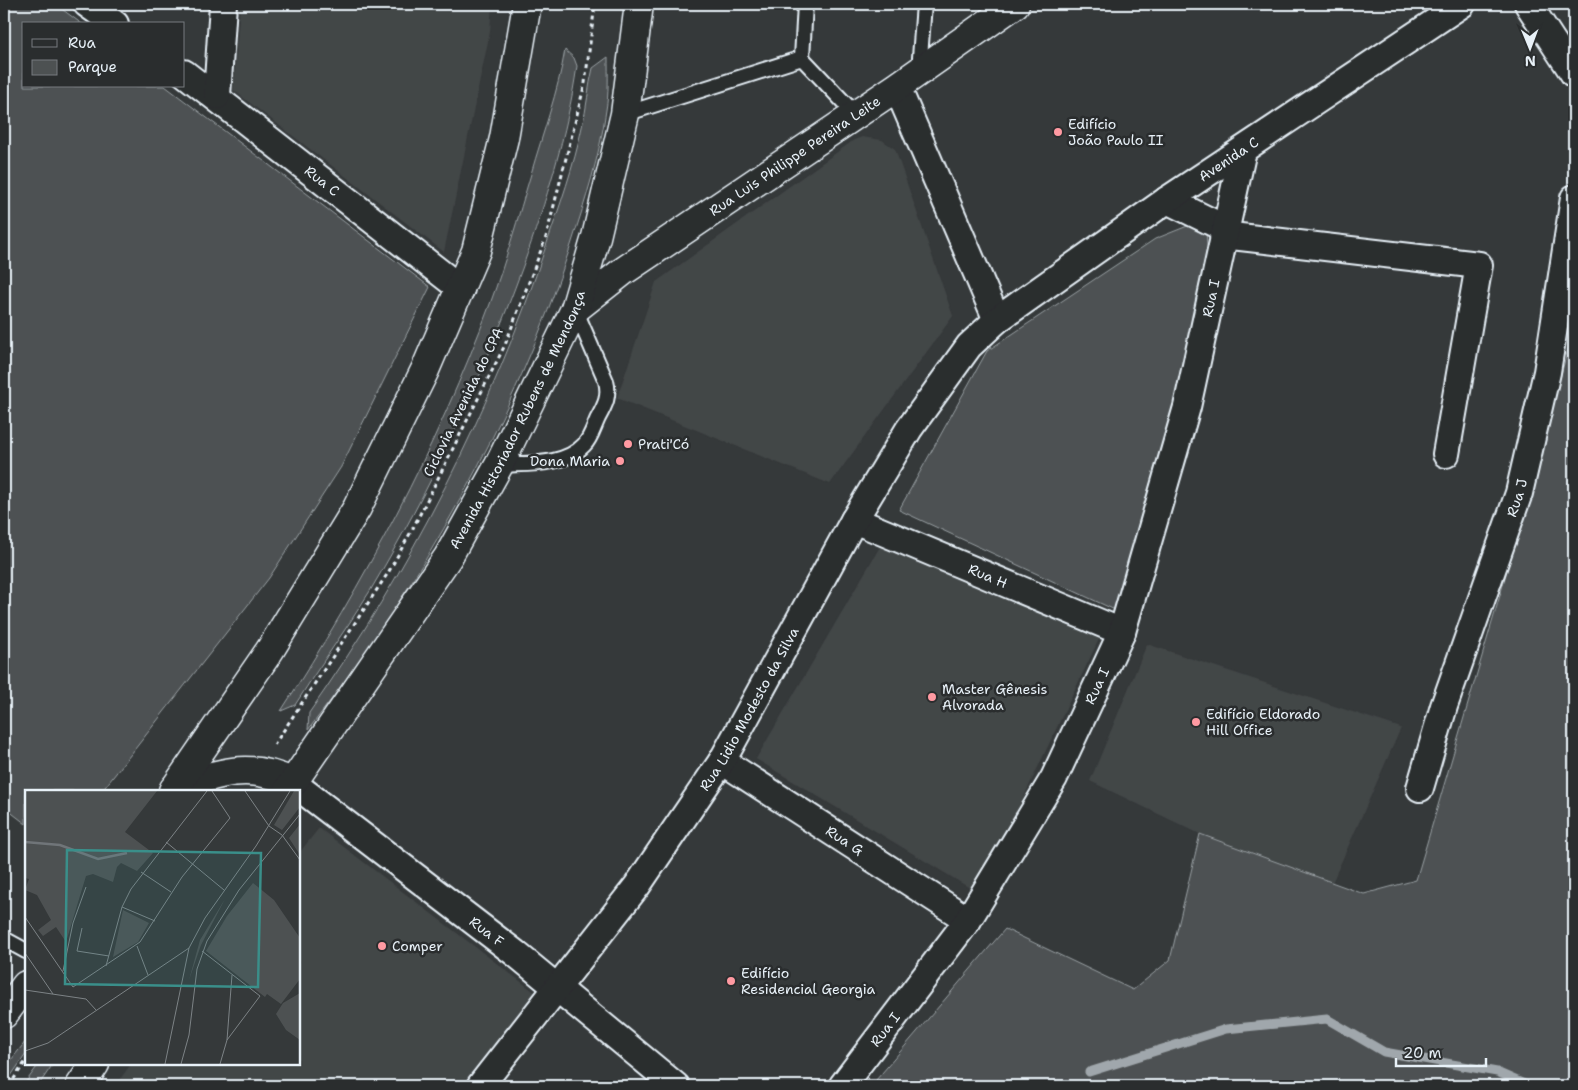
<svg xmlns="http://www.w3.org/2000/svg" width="1578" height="1090" viewBox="0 0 1578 1090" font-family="'Shantell Sans',sans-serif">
<rect width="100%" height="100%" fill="#35393a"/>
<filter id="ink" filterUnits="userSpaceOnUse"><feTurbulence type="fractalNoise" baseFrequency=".02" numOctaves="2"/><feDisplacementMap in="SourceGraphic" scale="10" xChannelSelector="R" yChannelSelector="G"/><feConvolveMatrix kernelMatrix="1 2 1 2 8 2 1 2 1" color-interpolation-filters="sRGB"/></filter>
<g filter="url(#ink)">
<g fill="#424647">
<path d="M 240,4 L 492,4 L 490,32 L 444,252 L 233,90 Z"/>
<path d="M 862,137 L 882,140 L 895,149 L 953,316 L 830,484 L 617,398 L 656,282 L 854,140 Z"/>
<path d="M 881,545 L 1101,635 L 978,893 L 756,759 Z"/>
<path d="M 1147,644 L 1401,728 L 1332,883 L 1200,834 L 1090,781 Z"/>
<path d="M 319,828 L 541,997 L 472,1086 L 115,1086 L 131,1064 L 299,1064 L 299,853 Z"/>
</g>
<g fill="#4d5152" stroke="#9aa1a5">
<path d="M 4,4 L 55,4 L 82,24 L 24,24 L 24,86 L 165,86 L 430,287 L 341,467 L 269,578 L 102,791 L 26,791 L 26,824 L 4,807 Z"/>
<path d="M 565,50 L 574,58 L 577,66 C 567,135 546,201 523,266 C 482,379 431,488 370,591 C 346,630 319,666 295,705 L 281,711 C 364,583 437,447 490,304 C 506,261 518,217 531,174 C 543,132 558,92 565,50 Z"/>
<path d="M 608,57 C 608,75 609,93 606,110 C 600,155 585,202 571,245 C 514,420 421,585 308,730 L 309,713 C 410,569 492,410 547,243 C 560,205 574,166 582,127 C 587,108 588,87 593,68 Z"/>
<path d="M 1190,225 L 1206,230 L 1208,262 L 1201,310 L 1115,610 L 899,510 L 987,351 L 1155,239 Z"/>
<path d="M 1570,342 L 1574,348 L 1574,1086 L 885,1086 L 876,1080 L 1005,929 L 1133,990 L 1170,960 L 1200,834 L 1364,894 L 1416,880 L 1501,592 Z"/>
<path d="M 26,1041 L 26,1054 L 4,1086 L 4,1069 Z"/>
<path d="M 39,1064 L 53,1064 L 38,1086 L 23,1086 Z"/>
</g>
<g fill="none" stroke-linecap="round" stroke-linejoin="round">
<path stroke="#a0a7ac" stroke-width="9" d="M 1089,1072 L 1226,1029 L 1327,1019 L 1384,1052 L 1497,1072 L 1529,1086"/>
<g stroke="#e8f1f8" stroke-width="18">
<g id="lane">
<path d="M 802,58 L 805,4"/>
<path d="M 919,71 L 924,4"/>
<path d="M 625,114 L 802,58 L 856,115"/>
<path d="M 499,465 C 526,463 564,467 584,445 C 591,438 594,426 598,418 C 605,405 610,396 606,381 L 575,309"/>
<path d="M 4,939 L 26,951"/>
</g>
</g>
<g stroke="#e8f1f8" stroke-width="30">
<g id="street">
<path d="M 87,4 L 115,24"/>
<path d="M 1528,4 L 1574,74"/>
<path id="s1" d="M 184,73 L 461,289"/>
<path d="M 897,87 L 997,320"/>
<path d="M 217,96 L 223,4"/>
<path d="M 1167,200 L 1224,228"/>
<path d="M 1223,235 L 1479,265 L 1446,454"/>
<path id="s2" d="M 854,520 L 1122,632"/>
<path id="s3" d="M 722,761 L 968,920"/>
<path id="s4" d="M 293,783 L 515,953 L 676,1086"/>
<path id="s5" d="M 1420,788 L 1444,706 L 1519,493 L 1547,372 L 1574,198"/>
<path id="s6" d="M 480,1086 L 637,886 L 722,761 L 854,520 L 909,429 L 969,346 L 997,320 L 1167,200 L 1462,4"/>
<path id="s7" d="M 842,1086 L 968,920 L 1054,778 L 1122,632 L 1187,407 L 1243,150"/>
</g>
</g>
<g stroke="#e8f1f8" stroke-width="31">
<g id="secondary">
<path id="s8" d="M 575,309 L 622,272 L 897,87 L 1015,4"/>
</g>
</g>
<g stroke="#e8f1f8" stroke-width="31">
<g id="primary">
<path d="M 174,789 C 218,773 249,761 293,783"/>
<path d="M 173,791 L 270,650 L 357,508 L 425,370 L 476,251 L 504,138 L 527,4"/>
<path id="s9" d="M 287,791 L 448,557 L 499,465 L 575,309 L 596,237 L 625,114 L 639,4"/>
<path d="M 4,1014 L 26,985"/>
<path d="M 80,1086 L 95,1064"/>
</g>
</g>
<g stroke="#e8f1f8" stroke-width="3" stroke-dasharray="4 4" stroke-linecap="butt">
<path d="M 274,745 L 388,573 L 412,530 L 505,345 L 546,237 L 585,83 L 595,4"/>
<path d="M 9,1086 L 26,1061"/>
</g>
<use href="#lane" stroke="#2a2d2e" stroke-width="14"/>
<use href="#street" stroke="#2a2d2e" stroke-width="26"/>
<use href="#secondary" stroke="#2a2d2e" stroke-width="28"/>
<use href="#primary" stroke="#2a2d2e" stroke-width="28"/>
</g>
</g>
<g fill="#ff9aa2" stroke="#2a2d2e" stroke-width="2">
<circle cx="1058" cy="132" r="5"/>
<circle cx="628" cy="444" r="5"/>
<circle cx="620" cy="461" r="5"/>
<circle cx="932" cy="697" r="5"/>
<circle cx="1196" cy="722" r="5"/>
<circle cx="382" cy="946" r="5"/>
<circle cx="731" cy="981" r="5"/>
</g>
<g text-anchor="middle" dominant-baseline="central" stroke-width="5" stroke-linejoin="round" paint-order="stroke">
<g font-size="14" fill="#e8f1f8" stroke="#2a2d2e" text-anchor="start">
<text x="1068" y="124">Edifício<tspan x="1068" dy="16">João Paulo II</tspan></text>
<text x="638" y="444">Prati'Có</text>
<text x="610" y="461" text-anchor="end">Dona Maria</text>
<text x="942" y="689">Master Gênesis<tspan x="942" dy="16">Alvorada</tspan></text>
<text x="1206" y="714">Edifício Eldorado<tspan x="1206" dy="16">Hill Office</tspan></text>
<text x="392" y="946">Comper</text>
<text x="741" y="973">Edifício<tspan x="741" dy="16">Residencial Georgia</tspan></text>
</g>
<g font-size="14" fill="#e8f1f8" stroke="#2a2d2e">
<text stroke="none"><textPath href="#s8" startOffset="268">Rua Luis Philippe Pereira Leite</textPath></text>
<text stroke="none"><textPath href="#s6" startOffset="1209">Avenida C</textPath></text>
<text stroke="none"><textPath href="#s1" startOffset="175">Rua C</textPath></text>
<text stroke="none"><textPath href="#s7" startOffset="881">Rua I</textPath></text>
<text transform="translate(463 402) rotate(-64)">Ciclovia Avenida do CPA</text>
<text stroke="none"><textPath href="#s9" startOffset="438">Avenida Historiador Rubens de Mendonça</textPath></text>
<text stroke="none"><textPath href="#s5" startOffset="306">Rua J</textPath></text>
<text stroke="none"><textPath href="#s2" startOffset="145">Rua H</textPath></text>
<text stroke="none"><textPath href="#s7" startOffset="476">Rua I</textPath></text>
<text stroke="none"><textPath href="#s6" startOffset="464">Rua Lidio Modesto da Silva</textPath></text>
<text stroke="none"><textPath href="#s3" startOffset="146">Rua G</textPath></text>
<text stroke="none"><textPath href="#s4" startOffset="244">Rua F</textPath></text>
<text stroke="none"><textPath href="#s7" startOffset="71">Rua I</textPath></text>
</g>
</g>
<g transform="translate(25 790)">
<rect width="275" height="275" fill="#35393a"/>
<path d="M 0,1 L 132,1 L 100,42 L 128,63 L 112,81 L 96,73 L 92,77 L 88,92 L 68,84 L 61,86 L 41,152 L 31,137 L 18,146 L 13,140 L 26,130 L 12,105 L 0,100 L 4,89 L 0,88 ZM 269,1 L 275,1 L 275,17 L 257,40 L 249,35 ZM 275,34 L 275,65 L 264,48 ZM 228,93 L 249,110 L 275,148 L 275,189 L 256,214 L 242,204 L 240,207 L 181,161 L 202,126 ZM 200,109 L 176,155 L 164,190 L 175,150 ZM 98,120 L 124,133 L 113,152 L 88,167 ZM 275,203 L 275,250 L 261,240 L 251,224 L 258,213 Z" fill="#4d5152"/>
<path fill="none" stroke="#707579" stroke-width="2.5" d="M 0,52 L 35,55 L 73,69 L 102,63"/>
<path fill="none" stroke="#7d8386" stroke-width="1" d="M 220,1 L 244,36M 244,36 L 257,45M 257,45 L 275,70M 141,52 L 199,100M 116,82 L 146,102M 97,117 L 130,131M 0,127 L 48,197M 57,138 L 52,161 L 84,166M 112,156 L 123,185M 177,161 L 235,206 L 202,250M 0,163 L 28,204M 81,176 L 97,117 L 106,99 L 182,1M 38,181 L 48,133 L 61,97M 48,197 L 115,152 L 157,87 L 205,28 L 187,1M 0,200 L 61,209 L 71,220M 0,261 L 23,253 L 164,158M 140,274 L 164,158 L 180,128 L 231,56 L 265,1M 156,274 L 164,245 L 172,179 L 182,151 L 214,100 L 275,24M 195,274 L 202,250 L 207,185"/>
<path fill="#3a8f8a" fill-opacity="0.15" stroke="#3a8f8a" stroke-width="2.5" d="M 42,60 L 236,63 L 233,197 L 40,194 Z"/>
<rect width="275" height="275" fill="none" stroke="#e8f1f8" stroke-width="2.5"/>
</g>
<rect width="1578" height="1090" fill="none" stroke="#2a2d2e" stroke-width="20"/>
<rect x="10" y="10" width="1558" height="1070" fill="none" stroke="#e8f1f8" stroke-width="2" filter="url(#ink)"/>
<rect x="22" y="22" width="162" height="65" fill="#2a2d2e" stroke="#767b7f"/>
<rect x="32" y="39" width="25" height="8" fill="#2a2d2e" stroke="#767b7f"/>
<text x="68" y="48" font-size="15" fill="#e8f1f8">Rua</text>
<rect x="32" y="60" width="25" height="15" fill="#4d5152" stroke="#767b7f"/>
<text x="68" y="72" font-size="15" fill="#e8f1f8">Parque</text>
<g transform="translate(1530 48) rotate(179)" stroke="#2a2d2e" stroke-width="4" paint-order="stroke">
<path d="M0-4L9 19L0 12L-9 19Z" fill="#e8f1f8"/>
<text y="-8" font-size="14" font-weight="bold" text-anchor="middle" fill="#e8f1f8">N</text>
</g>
<path d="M1396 1058v8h90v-8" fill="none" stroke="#e8f1f8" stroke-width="2.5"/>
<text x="1403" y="1058" font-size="15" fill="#e8f1f8" stroke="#2a2d2e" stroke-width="4" paint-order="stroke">20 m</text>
</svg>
